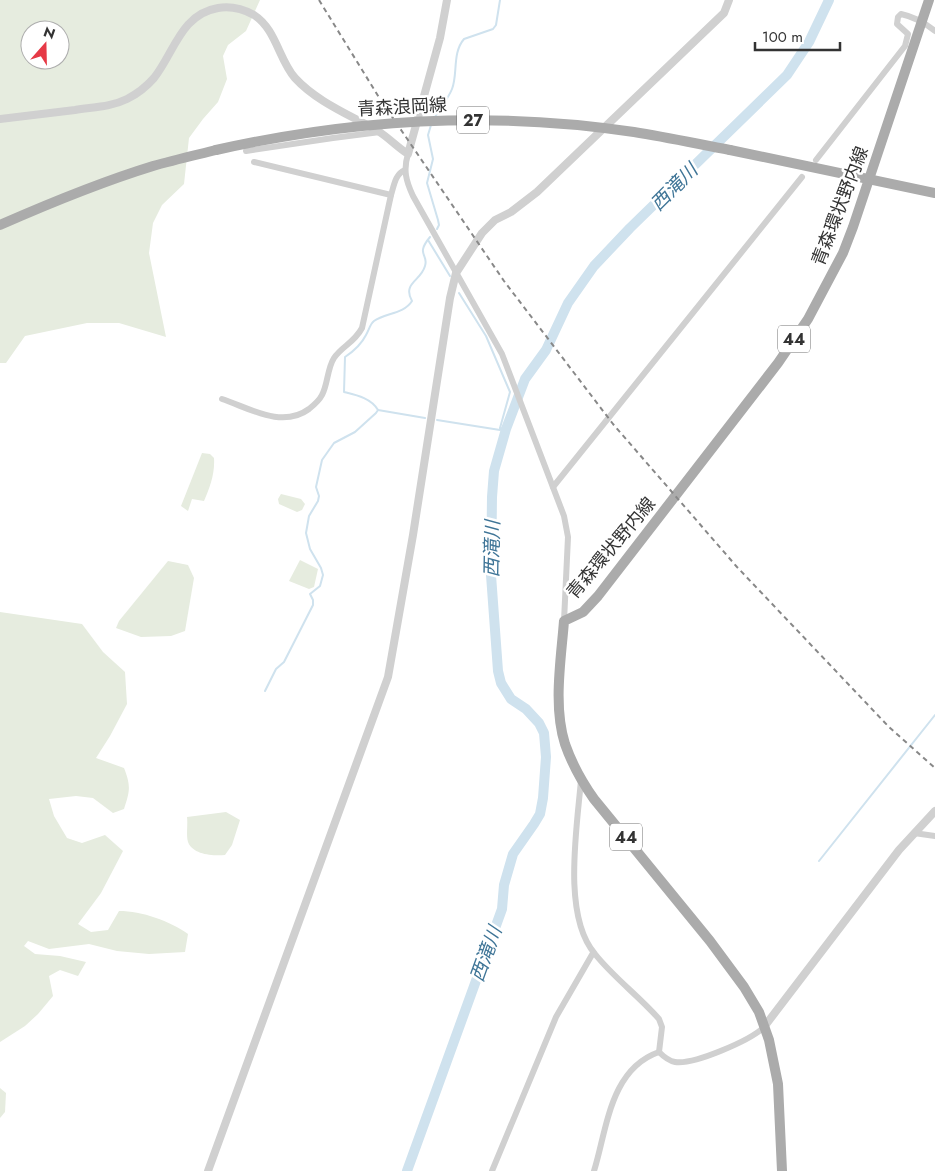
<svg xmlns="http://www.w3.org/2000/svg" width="935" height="1171" viewBox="0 0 935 1171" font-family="Jost,'Noto Sans JP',sans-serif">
<rect width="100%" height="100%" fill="#fff"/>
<g fill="#e6ecdf" fill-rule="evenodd">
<path d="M 0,0 L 260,0 L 246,31 L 228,45 L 223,56 L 227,79 L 218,102 L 203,119 L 189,138 L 184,184 L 162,205 L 153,223 L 149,253 L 166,337 L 119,323 L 87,323 L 25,336 L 6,363 L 0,363 ZM 30,30 L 60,30 L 60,60 L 30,60 Z"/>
<path d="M 202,453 L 210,454 L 214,458 C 215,474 210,487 204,501 L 192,499 L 188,511 L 181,506 Z"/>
<path d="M 281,494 L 301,499 L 305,504 L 302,510 L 297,512 L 279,504 L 278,499 Z"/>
<path d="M 300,560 L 318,569 L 314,587 L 309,589 L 289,581 Z"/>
<path d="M 168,561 L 188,565 L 194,578 L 185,631 L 171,636 L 141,637 L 116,628 L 119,621 Z"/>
<path d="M 0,612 L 82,624 L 103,652 L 125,672 L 127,704 L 110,736 L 96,758 L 124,768 C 131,786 130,791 124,809 L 113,813 L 93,798 L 76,796 L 49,799 L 54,816 L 67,838 L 82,843 L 105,835 L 123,851 L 101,893 L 78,924 L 91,932 L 108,930 L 119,911 C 142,911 170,921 188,934 L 185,952 L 149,954 L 117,951 L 89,944 L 49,949 L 28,941 L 24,946 L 35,954 L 60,956 L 86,962 L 78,976 L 60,970 L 49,976 L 53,996 L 38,1014 L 25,1026 L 0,1042 Z"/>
<path d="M 226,812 L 240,820 L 232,845 L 225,855 C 213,856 193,855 188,842 C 186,835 188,824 187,817 Z"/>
<path d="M 0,1088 L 6,1093 L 5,1112 L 0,1118 Z"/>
</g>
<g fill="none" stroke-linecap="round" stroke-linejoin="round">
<g stroke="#cfe2ee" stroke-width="2">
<path d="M 435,117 C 440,108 448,99 452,89 C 458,74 452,53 464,39 L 493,29 L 496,25 L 500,0"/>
<path d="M 431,125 L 428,135 L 433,159 L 427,183 L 438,220 L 439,225 L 437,229"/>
<path d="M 428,240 L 450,276"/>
<path d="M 459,293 L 486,336 L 510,392 L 500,428 L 506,429"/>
<path d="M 378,410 L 425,418"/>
<path d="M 437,420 L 500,430 L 500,428"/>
<path d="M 265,691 L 276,669 L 284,662 L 313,605 L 313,600 L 310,594 L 320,586 L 323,575 L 321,568 L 310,549 L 306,533 L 309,516 L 318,501 L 319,496 L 316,487 L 322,460 L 334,443 L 355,432 L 376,413 L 378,410 C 371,398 356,395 344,392 L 345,357 C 354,351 361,345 366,335 C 369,330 370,324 374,321 C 385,313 404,314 412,301 C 402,283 421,281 425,266 C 429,254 415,255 430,237"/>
<path d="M 819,861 L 935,715"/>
</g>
<path stroke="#cfe2ee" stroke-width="10" d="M 407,1171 L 502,909 L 504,885 L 513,854 L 534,824 L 540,814 L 543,798 L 546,757 L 544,733 L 539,723 L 526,709 L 511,699 L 501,683 L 498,671 L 491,575 L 492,497 L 494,471 L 506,429 L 525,379 L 546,350 L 568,303 L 594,266 L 630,228 L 787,75 L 809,42 L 829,0"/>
<g stroke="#d0d0d0" stroke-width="6">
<path d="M 246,151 L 333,138 L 380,132"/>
<path d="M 408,154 C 403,170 406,181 413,196 L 502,354 L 564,516 L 568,537 L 564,621"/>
<path d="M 816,160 L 905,46 L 908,34 L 897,24 L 898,17 L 901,14 C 915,17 924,22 935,31"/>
<path d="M 254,162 L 391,195"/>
<path d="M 222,399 C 249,408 282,429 309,409 C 314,405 319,401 322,395 C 328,384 327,369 334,358 C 342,346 354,343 362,328 L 391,195 C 394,186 395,174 405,170"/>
<path d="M 553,487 L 802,177"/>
<path d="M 581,780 C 577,828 562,916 595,954 C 614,978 639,996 659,1019 L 662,1027 L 659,1052"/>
<path d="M 914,833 L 935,836"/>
<path d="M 659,1052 C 664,1057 669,1061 675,1062 C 694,1065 751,1040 764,1027"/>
<path d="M 492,1171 L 556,1017 L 593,953"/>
<path d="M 594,1171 C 607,1129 610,1069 659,1052"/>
</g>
<g stroke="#d0d0d0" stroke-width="8">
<path d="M 0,119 C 25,116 50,113 75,110 C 93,107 111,107 127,99 C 137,94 147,86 154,78 C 174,53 181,14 218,8 C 230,6 243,9 254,15 C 276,29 279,60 295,78 C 317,102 350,115 378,131 C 389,138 397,147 408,154 L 440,38 L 447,0"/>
<path d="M 764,1027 L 899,850 L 935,811"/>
<path d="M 208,1171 L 388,677 L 413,535 L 450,298 L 456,273 L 482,233 L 495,220 L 511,212 L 537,192 L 724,13 L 729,0"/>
</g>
<g stroke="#ababab" stroke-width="10">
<path d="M 730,150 L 935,193"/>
<path d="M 0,225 C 50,203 101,182 153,166 C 174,160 196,155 216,150"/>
<path d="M 782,1171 L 778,1084 L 769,1040 L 759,1012 L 744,987 L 710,941 L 594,799 C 582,782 572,764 565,744 C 553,706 561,660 564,621 L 583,612 L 598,596 L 778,363 L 808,319 L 843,253 L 853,227 L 929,0"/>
</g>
<path stroke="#888" stroke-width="2" stroke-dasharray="5 4" stroke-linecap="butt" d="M 319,0 L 380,99 L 504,281 L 613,424 L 737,567 L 889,727 L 935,768"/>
<path stroke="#ababab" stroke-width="10" d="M 216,150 C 353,119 495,111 634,132 C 666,137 698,144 730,150"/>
</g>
<g text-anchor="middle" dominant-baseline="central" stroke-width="5" stroke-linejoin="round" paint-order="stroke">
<g fill="#fff" stroke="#707070" stroke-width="1">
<rect x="457" y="106.5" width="32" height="27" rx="4"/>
<rect x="778" y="325.5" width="32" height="27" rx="4"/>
<rect x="610" y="823.5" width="32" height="27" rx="4"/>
</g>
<g font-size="16" font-weight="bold" fill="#333">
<text x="473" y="120">27</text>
<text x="794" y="339">44</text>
<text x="626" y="837">44</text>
</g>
<g font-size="18" fill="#333" stroke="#fff">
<text transform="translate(402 107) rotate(-3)">青森浪岡線</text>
<text transform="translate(840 206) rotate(-69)">青森環状野内線</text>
<text transform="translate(611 548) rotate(-50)">青森環状野内線</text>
</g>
<g font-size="19" font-style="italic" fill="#3f7597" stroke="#fff">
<text transform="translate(674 187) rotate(-45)">西滝川</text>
<text transform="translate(492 549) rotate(-89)">西滝川</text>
<text transform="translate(486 954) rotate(-70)">西滝川</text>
</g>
</g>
<g transform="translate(45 45) rotate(20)"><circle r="24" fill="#ffffff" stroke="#adadad"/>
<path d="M0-4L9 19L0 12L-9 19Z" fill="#e63946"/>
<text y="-8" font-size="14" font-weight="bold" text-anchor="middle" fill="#333333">N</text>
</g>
<path d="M755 42v8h85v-8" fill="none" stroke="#333333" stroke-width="2.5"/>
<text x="762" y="42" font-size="15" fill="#333333" stroke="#ffffff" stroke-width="4" paint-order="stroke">100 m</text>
</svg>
